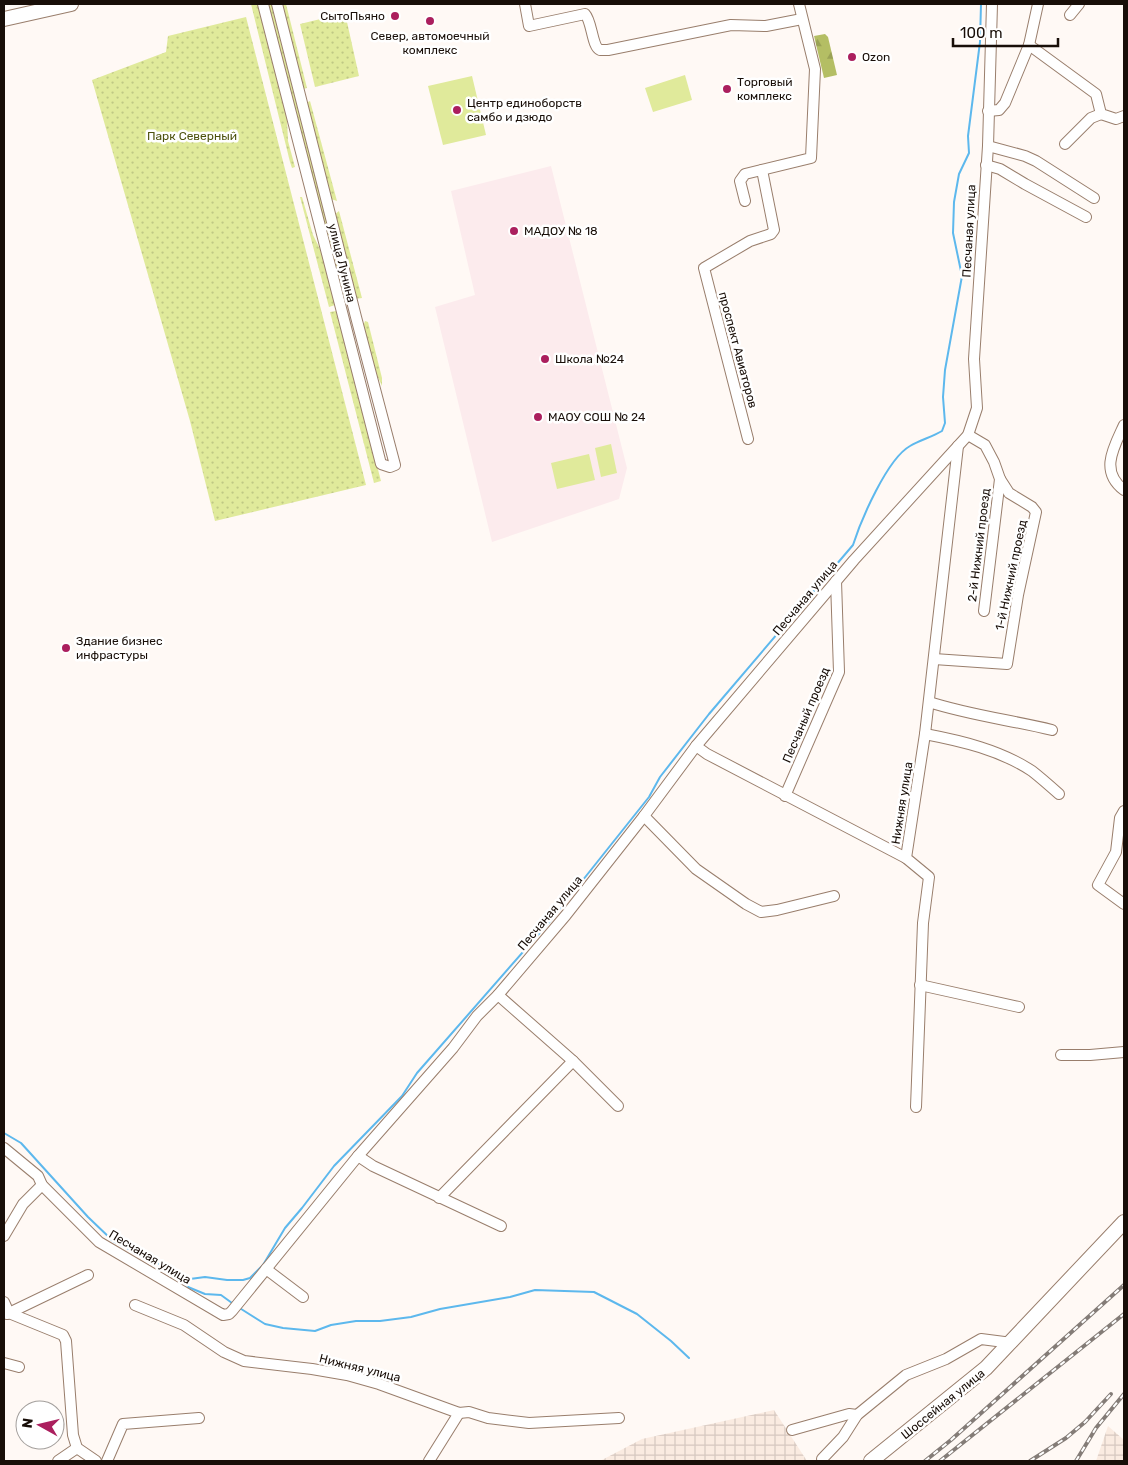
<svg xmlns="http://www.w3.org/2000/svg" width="1128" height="1465" viewBox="0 0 1128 1465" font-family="Rubik,sans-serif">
<defs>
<pattern id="industrial-grid" width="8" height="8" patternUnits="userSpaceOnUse" patternTransform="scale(1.25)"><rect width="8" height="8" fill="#faebe1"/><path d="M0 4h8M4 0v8" fill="none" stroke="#d6c8c0"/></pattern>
<pattern id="grass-dots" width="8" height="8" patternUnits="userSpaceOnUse" patternTransform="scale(1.25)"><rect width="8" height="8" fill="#e0ea9b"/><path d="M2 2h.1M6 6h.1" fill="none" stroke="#bfc884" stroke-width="1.8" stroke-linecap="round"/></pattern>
<pattern id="forest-firs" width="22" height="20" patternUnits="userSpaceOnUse" patternTransform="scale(1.25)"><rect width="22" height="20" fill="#b4be64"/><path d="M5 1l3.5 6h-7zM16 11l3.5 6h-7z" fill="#9aa255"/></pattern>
</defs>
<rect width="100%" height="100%" fill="#fff9f5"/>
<g fill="url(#industrial-grid)">
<path d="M 774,1410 L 807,1461 L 600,1461 L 642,1439 Z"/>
<path d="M 1108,1426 L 1124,1440 L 1124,1461 L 1096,1461 Z"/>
</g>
<path fill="#fcebed" d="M 551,166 L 627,468 L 619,499 L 492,542 L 435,307 L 475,295 L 451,191 Z"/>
<g fill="url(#grass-dots)">
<path d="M 251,4 L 258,4 L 287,119 L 288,141 L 295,167 L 292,168 L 290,162 Z"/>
<path d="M 268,4 L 272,4 L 348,300 L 344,301 Z"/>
<path d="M 280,4 L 286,4 L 307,88 L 303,89 Z"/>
<path d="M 345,13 L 359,76 L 315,87 L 300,24 Z"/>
<path d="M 246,17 L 366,485 L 215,521 L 190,421 L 92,80 L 166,52 L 168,36 Z"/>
<path d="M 310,101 L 337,201 L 331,199 L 306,103 Z"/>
<path d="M 300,197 L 302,197 L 313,235 L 322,253 L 335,305 L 329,307 Z"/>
<path d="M 339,211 L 362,298 L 355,299 L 334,215 Z"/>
<path d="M 336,311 L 381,481 L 374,483 L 330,312 Z"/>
<path d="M 365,321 L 368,322 L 382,378 L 382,386 L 375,371 L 363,327 Z"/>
</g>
<path fill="url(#forest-firs)" d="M 825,34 L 828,37 L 837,75 L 824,78 L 814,36 Z"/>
<g fill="#e0ea9b">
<path d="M 685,75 L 692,100 L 653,112 L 645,88 Z"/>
<path d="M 472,76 L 486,135 L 443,145 L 428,86 Z"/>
<path d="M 611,444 L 617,473 L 601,477 L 595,448 Z"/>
<path d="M 589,454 L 595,480 L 557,489 L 551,463 Z"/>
</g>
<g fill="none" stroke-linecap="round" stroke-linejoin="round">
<g stroke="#5db8ed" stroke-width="2">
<path d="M 4,1133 L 21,1143 L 88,1217 L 113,1241 L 190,1279 L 205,1277 L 227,1280 L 243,1280 L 250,1278 L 263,1265 L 285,1228 L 302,1208 L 334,1166 L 402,1096 L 417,1073 L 551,920 L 649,797 L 660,777 L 709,714 L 853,545 C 861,520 887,459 910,446 C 920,440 932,437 942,431 L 945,423 L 943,397 L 945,370 L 962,276 L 953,233 L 954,202 L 959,174 L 969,153 L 968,136 L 980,42 L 981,4"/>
<path d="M 175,1272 L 180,1280 L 188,1287 L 205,1294 L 221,1295 L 232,1303"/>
<path d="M 238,1307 L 265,1324 L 283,1328 L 315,1331 L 331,1325 L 356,1321 L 380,1321 L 411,1317 L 440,1309 L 510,1297 L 535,1290 L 594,1292 L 637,1314 L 671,1341 L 689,1358"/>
</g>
<g stroke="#997e6c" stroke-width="12">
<g id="minor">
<path d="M 263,4 L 381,464 L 390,467 L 395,465 L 356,317 L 277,4"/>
<path d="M 525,4 L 529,26 L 585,14 C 592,21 592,47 600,50 C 600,50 608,50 608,50 L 731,25 L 766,26 L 802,19"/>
<path d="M 1070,15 L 1079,4"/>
<path d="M 1029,45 L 1096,94 L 1101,114 L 1116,119 L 1124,116"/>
<path d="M 988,111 L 999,110 L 1005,103 L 1029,45 L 1038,4"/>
<path d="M 1065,144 L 1091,118 L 1101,114"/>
<path d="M 988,146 L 1025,156 L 1036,161 L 1094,198"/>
<path d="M 986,165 L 1000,169 L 1025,184 L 1086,217"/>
<path d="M 745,201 L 740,181 L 745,174 L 811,158 L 815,69 L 799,4"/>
<path d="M 1124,425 C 1114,447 1099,471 1124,490"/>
<path d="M 968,435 L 985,445 L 994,462 L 1000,479 L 984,611"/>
<path d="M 748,439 L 704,268 L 750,241 L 771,234 L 774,230 L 762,170"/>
<path d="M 934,659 L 1007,664 L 1018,595 L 1036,512 L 1032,507 L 1009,493 L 1000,479"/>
<path d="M 929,702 C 969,715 1011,720 1052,730"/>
<path d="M 925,734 C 962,741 1000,750 1032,771 C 1041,778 1050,786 1059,794"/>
<path d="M 696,746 L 707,754 L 906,858"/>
<path d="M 785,796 L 839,672 L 836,581"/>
<path d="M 1124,811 L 1120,818 L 1116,852 L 1098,885 L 1124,904"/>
<path d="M 644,816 L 696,869 L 746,904 L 761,912 L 777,910 L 834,896"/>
<path d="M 920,985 L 1019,1007"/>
<path d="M 498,995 L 573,1061 L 618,1106"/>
<path d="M 1061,1055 L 1090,1055 L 1124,1052"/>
<path d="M 916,1107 L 923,923 L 929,877 L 906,858 L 925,734 L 958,446"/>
<path d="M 4,1148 L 38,1176 L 42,1185 L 99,1242 L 223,1315 L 229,1314 L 232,1311 L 358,1156 L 453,1048 L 477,1016 L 498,995 L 566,915 L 644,816 L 696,746 L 854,560 L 968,435 L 977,408 L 974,359 L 988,146 L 992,4"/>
<path d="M 358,1156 L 373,1166 L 501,1226"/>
<path d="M 439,1198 L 573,1061"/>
<path d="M 4,1236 L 23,1204 L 42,1185"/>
<path d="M 266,1269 L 303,1297"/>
<path d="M 4,1302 L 9,1313 L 63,1335 L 66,1341 L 73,1435 L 77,1448 L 96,1461"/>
<path d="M 135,1305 L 184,1325 L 224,1352 L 244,1361 L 312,1369 L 347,1375 L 379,1384 L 459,1413 L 469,1412 L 488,1418 L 529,1423 L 619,1418"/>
<path d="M 7,1314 L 88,1275"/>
<path d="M 4,1363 L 19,1367"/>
<path d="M 792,1430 L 849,1414 L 857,1415"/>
<path d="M 822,1459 L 843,1437 L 857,1415 L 906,1375 L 946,1359 L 981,1339 L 1012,1343"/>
<path d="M 58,1461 L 77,1448"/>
<path d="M 107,1461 L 123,1424 L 199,1418"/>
<path d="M 429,1461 L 459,1413"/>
</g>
</g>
<g stroke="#997e6c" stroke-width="16">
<g id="major">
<path d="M 4,19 L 71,4"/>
<path d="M 871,1461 L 986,1368 L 1124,1222"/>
</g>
</g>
<use href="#minor" stroke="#fff" stroke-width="10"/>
<use href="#major" stroke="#fff" stroke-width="14"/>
<g stroke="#847c77" stroke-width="4">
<g id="rail">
<path d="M 925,1461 L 951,1440 L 1124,1285"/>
<path d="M 940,1461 L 1124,1314"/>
<path d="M 1030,1461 L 1066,1438 L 1085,1422 L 1111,1394"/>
<path d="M 1076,1461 L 1096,1428 L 1124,1394"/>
</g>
</g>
<use href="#rail" stroke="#fff" stroke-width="2" stroke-dasharray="5.5" stroke-linecap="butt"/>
</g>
<g fill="#ab1f5e" stroke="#fff" stroke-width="2">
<circle cx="395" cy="16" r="5"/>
<circle cx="430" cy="21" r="5"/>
<circle cx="852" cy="57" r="5"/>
<circle cx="727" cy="89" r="5"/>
<circle cx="457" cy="110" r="5"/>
<circle cx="514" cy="231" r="5"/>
<circle cx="545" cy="359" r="5"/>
<circle cx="538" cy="417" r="5"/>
<circle cx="66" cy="648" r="5"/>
</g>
<g text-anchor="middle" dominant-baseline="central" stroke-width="5" stroke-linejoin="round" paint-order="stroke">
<g font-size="12" fill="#180e08" stroke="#fff" text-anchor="start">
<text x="385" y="16" text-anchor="end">СытоПьяно</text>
<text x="430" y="36" text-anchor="middle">Север, автомоечный<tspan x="430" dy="14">комплекс</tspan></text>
<text x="862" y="57">Ozon</text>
<text x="737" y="82">Торговый<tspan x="737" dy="14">комплекс</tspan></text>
<text x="467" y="103">Центр единоборств<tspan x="467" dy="14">самбо и дзюдо</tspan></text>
<text x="524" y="231">МАДОУ № 18</text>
<text x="555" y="359">Школа №24</text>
<text x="548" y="417">МАОУ СОШ № 24</text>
<text x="76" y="641">Здание бизнес<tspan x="76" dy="14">инфрастуры</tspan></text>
</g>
<g font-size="12" fill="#4d520e" stroke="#fff">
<text x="192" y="136">Парк Северный</text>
</g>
<g font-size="12" fill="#180e08" stroke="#fff">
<text transform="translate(969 231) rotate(-87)">Песчаная улица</text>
<text transform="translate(342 263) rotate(76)">улица Лунина</text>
<text transform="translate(738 350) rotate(75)">проспект Авиаторов</text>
<text transform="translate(979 545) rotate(-83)">2-й Нижний проезд</text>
<text transform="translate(1011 575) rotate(-78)">1-й Нижний проезд</text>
<text transform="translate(805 598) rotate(-50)">Песчаная улица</text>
<text transform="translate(806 715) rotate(-67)">Песчаный проезд</text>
<text transform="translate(902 803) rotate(-81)">Нижняя улица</text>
<text transform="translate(550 913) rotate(-50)">Песчаная улица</text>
<text transform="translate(150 1257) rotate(31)">Песчаная улица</text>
<text transform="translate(360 1368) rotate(14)">Нижняя улица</text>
<text transform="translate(943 1404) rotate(-39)">Шоссейная улица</text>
</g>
</g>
<rect width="1128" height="1465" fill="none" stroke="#180e08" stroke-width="10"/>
<g transform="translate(40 1425) rotate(278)"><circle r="24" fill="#ffffff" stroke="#a39f9c"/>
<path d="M0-4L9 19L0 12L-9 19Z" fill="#ab1f5e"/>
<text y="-8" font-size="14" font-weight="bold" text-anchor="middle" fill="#180e08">N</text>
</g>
<path d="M953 38v8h105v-8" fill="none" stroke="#180e08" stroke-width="2.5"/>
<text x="960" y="38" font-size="15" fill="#180e08" stroke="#ffffff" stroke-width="4" paint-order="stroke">100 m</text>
</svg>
